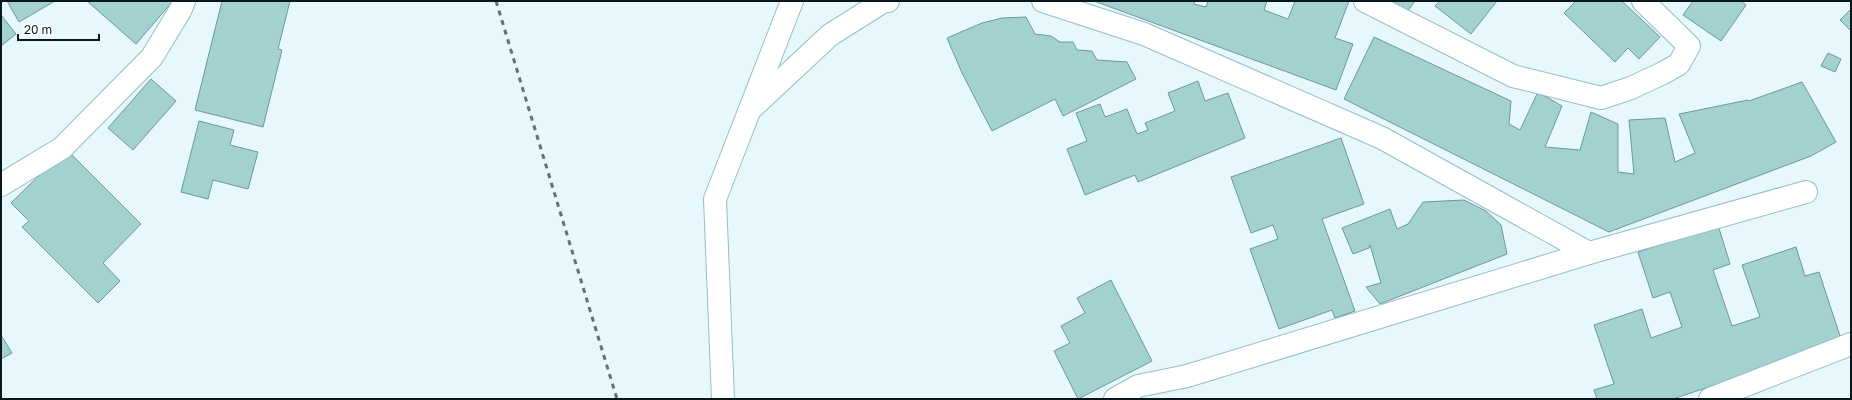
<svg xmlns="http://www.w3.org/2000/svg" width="1852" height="400" viewBox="0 0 1852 400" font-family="'Golos Text',sans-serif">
<rect width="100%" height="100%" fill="#e7f8fd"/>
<g fill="#a3d1d0" stroke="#6d9998">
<path d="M 7,1 L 55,1 L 19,22 Z"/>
<path d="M 87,1 L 173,1 L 136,44 Z"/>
<path d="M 222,1 L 290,1 L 278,49 L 282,50 L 263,127 L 195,110 Z"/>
<path d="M 1094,1 L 1195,1 L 1194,4 L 1206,7 L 1208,1 L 1267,1 L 1264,10 L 1288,19 L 1295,1 L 1349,1 L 1335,38 L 1353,44 L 1336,90 Z"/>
<path d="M 1392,1 L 1415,1 L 1407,12 Z"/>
<path d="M 1440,1 L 1497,1 L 1471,34 L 1435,6 Z"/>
<path d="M 1576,1 L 1622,1 L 1660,37 L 1639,59 L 1628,48 L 1615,62 L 1564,13 Z"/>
<path d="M 1693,1 L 1741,1 L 1746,5 L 1721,41 L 1683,15 Z"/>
<path d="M 1851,9 L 1851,31 L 1840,20 Z"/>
<path d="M 1,15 L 16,34 L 1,46 Z"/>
<path d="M 1026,17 L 1035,34 L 1051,36 L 1060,42 L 1073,42 L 1077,50 L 1092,51 L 1097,60 L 1127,62 L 1136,79 L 1063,116 L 1055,99 L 992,131 L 962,73 L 947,38 L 982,23 L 1002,18 Z"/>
<path d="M 1374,37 L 1511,101 L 1509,124 L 1520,130 L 1538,92 L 1562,106 L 1545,147 L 1580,150 L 1591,112 L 1618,124 L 1618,172 L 1634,174 L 1629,120 L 1665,118 L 1675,162 L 1695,153 L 1679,114 L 1748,100 L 1749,101 L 1802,82 L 1836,142 L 1811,156 L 1609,232 L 1344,99 Z"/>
<path d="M 1828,53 L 1841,59 L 1835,72 L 1821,66 Z"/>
<path d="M 151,79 L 176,101 L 133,150 L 108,128 Z"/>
<path d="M 1198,81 L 1205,101 L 1228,93 L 1245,138 L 1138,182 L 1135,175 L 1085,195 L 1067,149 L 1087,141 L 1076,113 L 1100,104 L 1105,117 L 1127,109 L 1137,134 L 1148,130 L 1145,123 L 1175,111 L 1168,93 Z"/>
<path d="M 199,121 L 234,130 L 230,145 L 258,152 L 248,189 L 213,180 L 208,199 L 181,192 Z"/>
<path d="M 1341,138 L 1364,204 L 1322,219 L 1355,311 L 1335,318 L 1332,310 L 1279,329 L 1250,249 L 1278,239 L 1273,225 L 1251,233 L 1231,177 Z"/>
<path d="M 66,149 L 141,224 L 103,263 L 120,281 L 98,303 L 22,227 L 29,221 L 11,203 Z"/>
<path d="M 1464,200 L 1486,211 L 1501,225 L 1507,254 L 1380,304 L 1366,287 L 1381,283 L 1370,245 L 1369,248 L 1353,254 L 1342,228 L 1390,209 L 1397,229 L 1408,224 L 1423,202 Z"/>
<path d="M 1718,225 L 1730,264 L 1713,270 L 1732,326 L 1760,317 L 1742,265 L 1796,247 L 1805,276 L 1819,272 L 1842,342 L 1673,399 L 1597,399 L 1594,390 L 1614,384 L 1594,325 L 1642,309 L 1651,338 L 1682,327 L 1670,292 L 1653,298 L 1638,252 Z"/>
<path d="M 1111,280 L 1152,361 L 1078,399 L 1054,351 L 1070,343 L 1061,326 L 1085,313 L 1077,298 Z"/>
<path d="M 1,335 L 12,353 L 1,359 Z"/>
</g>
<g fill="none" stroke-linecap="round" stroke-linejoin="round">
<g stroke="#94becb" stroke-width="24">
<g id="street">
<path d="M 1043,1 L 1144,34 L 1382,138 L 1589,253"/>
<path d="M 1365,1 L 1513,76 L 1601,98 L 1631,88 L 1663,73 L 1679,64 L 1689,46 L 1643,1"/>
<path d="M 754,106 L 830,35 L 884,1 L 888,1"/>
<path d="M 1,185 L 62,148 L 152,57 L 181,9 L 184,1"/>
<path d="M 723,399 L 715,199 L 792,1"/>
<path d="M 1115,399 L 1138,386 L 1187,376 L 1589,253 L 1806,192"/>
<path d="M 1710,399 L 1851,344"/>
</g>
</g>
<use href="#street" stroke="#fff" stroke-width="22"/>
<path stroke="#617277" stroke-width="3" stroke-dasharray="5 5" stroke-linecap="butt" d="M 496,1 L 617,399"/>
</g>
<rect width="1852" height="400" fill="none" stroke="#07171c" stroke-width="4"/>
<path d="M18 34v6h81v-6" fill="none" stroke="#07171c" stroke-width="2"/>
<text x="24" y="34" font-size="12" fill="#07171c" stroke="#ffffff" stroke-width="3" paint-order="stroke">20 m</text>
</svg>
